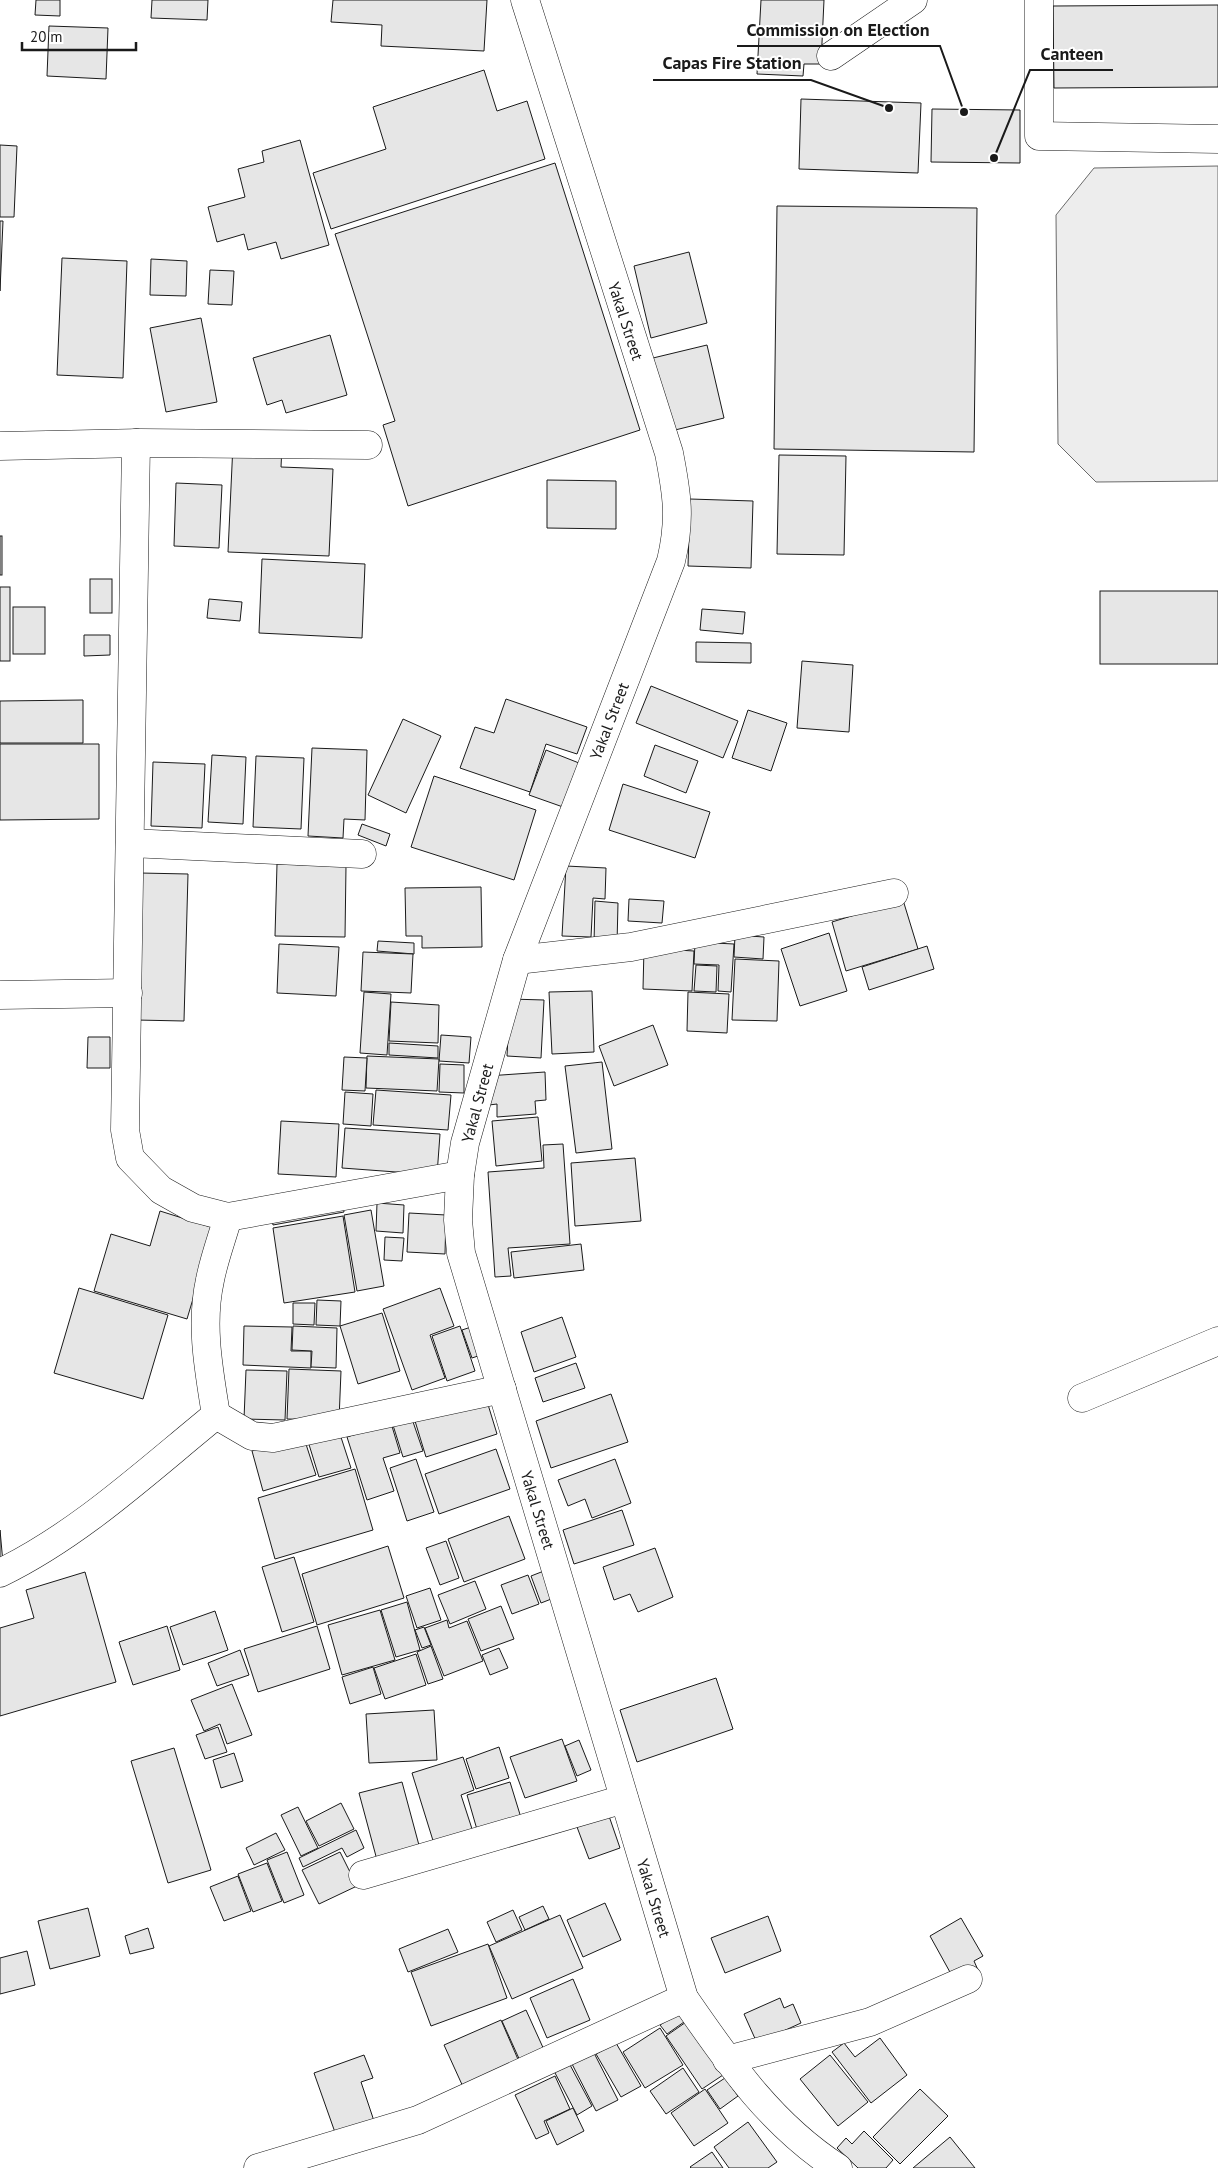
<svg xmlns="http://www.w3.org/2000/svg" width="1218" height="2168" viewBox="0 0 1218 2168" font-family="'PT Sans',sans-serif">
<rect width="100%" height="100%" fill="#fff"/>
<path fill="#ededed" stroke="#6a6a6a" d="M 1218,166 L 1218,481 L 1096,482 L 1058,444 L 1056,215 L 1094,168 Z"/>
<g fill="#e6e6e6" stroke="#1a1a1a">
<path d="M 36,0 L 60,0 L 60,16 L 35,15 Z"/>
<path d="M 152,0 L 208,0 L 207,20 L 151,18 Z"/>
<path d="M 333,0 L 487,0 L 484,51 L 381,46 L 382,25 L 331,22 Z"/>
<path d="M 761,0 L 824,0 L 821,64 L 804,64 L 803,76 L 757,74 Z"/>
<path d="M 1218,5 L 1218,87 L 1054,88 L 1053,6 Z"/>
<path d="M 49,26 L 108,28 L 106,79 L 47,76 Z"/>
<path d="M 484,70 L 497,111 L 527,101 L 545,159 L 331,229 L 313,173 L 386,149 L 373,107 Z"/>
<path d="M 801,99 L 921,103 L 918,173 L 799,169 Z"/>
<path d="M 932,109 L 1020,110 L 1020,163 L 931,162 Z"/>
<path d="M 300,140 L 329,245 L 281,259 L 276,242 L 248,250 L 244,234 L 217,242 L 208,207 L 245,197 L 238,169 L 264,162 L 262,151 Z"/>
<path d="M 0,145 L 17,146 L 14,217 L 0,217 Z"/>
<path d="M 555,163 L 640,430 L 408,506 L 383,425 L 395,421 L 335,234 Z"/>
<path d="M 777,206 L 977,208 L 974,452 L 774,449 Z"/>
<path d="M 0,221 L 3,221 L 0,291 Z"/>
<path d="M 689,252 L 707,323 L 651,338 L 634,266 Z"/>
<path d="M 62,258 L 127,261 L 123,378 L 57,375 Z"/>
<path d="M 151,259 L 187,261 L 186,296 L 150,295 Z"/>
<path d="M 210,270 L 234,271 L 232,305 L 208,304 Z"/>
<path d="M 201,318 L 217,402 L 166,412 L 150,328 Z"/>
<path d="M 330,335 L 347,395 L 286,413 L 282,400 L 267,405 L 253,358 Z"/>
<path d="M 707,345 L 724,418 L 671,431 L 653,358 Z"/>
<path d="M 233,444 L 282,446 L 281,467 L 333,469 L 329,556 L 228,552 Z"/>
<path d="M 779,455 L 846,456 L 844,555 L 777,554 Z"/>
<path d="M 547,480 L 616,481 L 616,529 L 547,528 Z"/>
<path d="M 176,483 L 222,485 L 219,548 L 174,546 Z"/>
<path d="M 690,499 L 753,501 L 751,568 L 688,566 Z"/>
<rect x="0" y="536" width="2" height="39"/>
<path d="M 262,559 L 365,564 L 362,638 L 259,633 Z"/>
<rect x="90" y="579" width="22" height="34"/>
<rect x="0" y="587" width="10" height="74"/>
<rect x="1100" y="591" width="118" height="73"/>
<path d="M 209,599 L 242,602 L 240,621 L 207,618 Z"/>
<rect x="13" y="607" width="32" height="47"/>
<path d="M 702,609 L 745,612 L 743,634 L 700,630 Z"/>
<path d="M 84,635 L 110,635 L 110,655 L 84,656 Z"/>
<path d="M 696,642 L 751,643 L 751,663 L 696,662 Z"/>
<path d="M 802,661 L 853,665 L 849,732 L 797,728 Z"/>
<path d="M 651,686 L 738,721 L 723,758 L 636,723 Z"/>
<path d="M 506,699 L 587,727 L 577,754 L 546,744 L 530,792 L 460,768 L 475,727 L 494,733 Z"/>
<path d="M 83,700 L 83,743 L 0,743 L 0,701 Z"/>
<path d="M 748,710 L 787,723 L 771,771 L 732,758 Z"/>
<path d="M 403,719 L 441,736 L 406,813 L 368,795 Z"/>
<path d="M 0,744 L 99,744 L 99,819 L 0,820 Z"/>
<path d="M 655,745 L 698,761 L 686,793 L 644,776 Z"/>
<path d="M 312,748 L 367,750 L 365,820 L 344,819 L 343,838 L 308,836 Z"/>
<path d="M 546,750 L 579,763 L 563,807 L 529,795 Z"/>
<path d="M 212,755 L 246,757 L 243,824 L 208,822 Z"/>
<path d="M 256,756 L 304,758 L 301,829 L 253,827 Z"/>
<path d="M 153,762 L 205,764 L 202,828 L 151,826 Z"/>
<path d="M 434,776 L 536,810 L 514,880 L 411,847 Z"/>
<path d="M 623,784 L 710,812 L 695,858 L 609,830 Z"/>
<path d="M 362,824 L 390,834 L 386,846 L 358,835 Z"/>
<path d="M 277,864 L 346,866 L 345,937 L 275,936 Z"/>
<path d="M 566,866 L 606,868 L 605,899 L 593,898 L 591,937 L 562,936 Z"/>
<path d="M 140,873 L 188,874 L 184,1021 L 136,1020 Z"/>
<path d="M 481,887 L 482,947 L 422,948 L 422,936 L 406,936 L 405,888 Z"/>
<path d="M 629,899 L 664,901 L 662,923 L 628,921 Z"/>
<path d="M 903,900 L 918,949 L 846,971 L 832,922 Z"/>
<path d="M 595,901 L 618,903 L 617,944 L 594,943 Z"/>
<path d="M 829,933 L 847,991 L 800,1006 L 781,949 Z"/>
<path d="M 735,935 L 764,937 L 763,959 L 734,957 Z"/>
<path d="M 378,941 L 414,943 L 414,954 L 377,951 Z"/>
<path d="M 695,942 L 734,944 L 731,992 L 718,991 L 719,965 L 694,964 Z"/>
<path d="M 279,944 L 339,947 L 336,996 L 277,993 Z"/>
<path d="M 927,946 L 934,969 L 869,990 L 862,967 Z"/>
<path d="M 644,948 L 694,951 L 692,991 L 643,989 Z"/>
<path d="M 363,952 L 413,954 L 411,993 L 361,991 Z"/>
<path d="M 735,959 L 779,961 L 777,1021 L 732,1020 Z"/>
<path d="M 696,965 L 717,966 L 716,992 L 694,991 Z"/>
<path d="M 592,991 L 594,1052 L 552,1054 L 549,992 Z"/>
<path d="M 364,992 L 391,994 L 387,1055 L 360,1053 Z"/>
<path d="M 688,992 L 729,994 L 727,1033 L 687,1031 Z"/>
<path d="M 510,999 L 544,1000 L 541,1058 L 507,1056 Z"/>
<path d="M 391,1002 L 439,1005 L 438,1043 L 389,1041 Z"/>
<path d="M 653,1025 L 668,1065 L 614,1086 L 599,1046 Z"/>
<path d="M 441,1035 L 471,1037 L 469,1063 L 439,1061 Z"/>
<path d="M 88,1037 L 110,1037 L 110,1068 L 87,1068 Z"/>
<path d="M 389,1043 L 438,1046 L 438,1058 L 389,1055 Z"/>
<path d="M 367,1056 L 439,1059 L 437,1091 L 366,1088 Z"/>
<path d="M 344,1057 L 367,1058 L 365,1091 L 342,1090 Z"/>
<path d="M 602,1062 L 612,1149 L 576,1153 L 565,1066 Z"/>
<path d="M 440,1064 L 464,1065 L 464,1093 L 439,1092 Z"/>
<path d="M 545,1072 L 546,1100 L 535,1101 L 536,1114 L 497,1117 L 497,1104 L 489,1105 L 487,1076 Z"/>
<path d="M 376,1090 L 451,1095 L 448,1130 L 373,1125 Z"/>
<path d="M 345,1092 L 373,1094 L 371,1126 L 343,1124 Z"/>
<path d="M 538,1117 L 542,1161 L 496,1166 L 492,1121 Z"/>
<path d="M 281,1121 L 339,1124 L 336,1177 L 278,1174 Z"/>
<path d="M 345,1128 L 440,1134 L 437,1175 L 342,1168 Z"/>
<path d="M 563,1144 L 570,1244 L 508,1248 L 511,1276 L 495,1277 L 488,1172 L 544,1168 L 543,1145 Z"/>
<path d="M 635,1158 L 641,1221 L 575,1226 L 571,1163 Z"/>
<path d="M 342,1201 L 344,1212 L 273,1225 L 271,1214 Z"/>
<path d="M 377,1203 L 404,1205 L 403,1233 L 376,1231 Z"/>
<path d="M 371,1210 L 384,1286 L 357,1291 L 344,1215 Z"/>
<path d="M 160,1211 L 214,1228 L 187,1319 L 94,1291 L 111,1234 L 150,1246 Z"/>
<path d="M 409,1213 L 446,1215 L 445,1254 L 407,1252 Z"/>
<path d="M 343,1216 L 355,1292 L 284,1303 L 273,1228 Z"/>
<path d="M 385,1237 L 404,1238 L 402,1261 L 384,1260 Z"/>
<path d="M 581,1244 L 584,1270 L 514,1278 L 511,1252 Z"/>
<path d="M 79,1288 L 168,1315 L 143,1399 L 54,1373 Z"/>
<path d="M 440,1288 L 454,1326 L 430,1335 L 445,1378 L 412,1390 L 383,1309 Z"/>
<path d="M 317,1300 L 341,1301 L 340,1326 L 316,1325 Z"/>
<path d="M 293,1303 L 315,1303 L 314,1325 L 293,1324 Z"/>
<path d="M 382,1313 L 400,1371 L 358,1384 L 340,1326 Z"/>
<path d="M 562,1317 L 576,1357 L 534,1372 L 521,1332 Z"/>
<path d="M 244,1326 L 292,1327 L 291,1351 L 311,1351 L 311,1368 L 243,1365 Z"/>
<path d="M 293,1326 L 337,1328 L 336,1368 L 311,1367 L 312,1351 L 292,1350 Z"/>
<path d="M 460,1326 L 475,1371 L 447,1381 L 432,1336 Z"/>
<path d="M 474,1326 L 484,1354 L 472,1358 L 462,1330 Z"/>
<path d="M 576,1363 L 585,1388 L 543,1402 L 535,1378 Z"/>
<path d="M 289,1369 L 341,1371 L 339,1420 L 287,1419 Z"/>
<path d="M 246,1370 L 287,1371 L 285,1420 L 244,1419 Z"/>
<path d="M 611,1394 L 628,1442 L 551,1468 L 536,1421 Z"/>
<path d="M 486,1398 L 497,1434 L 426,1457 L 415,1421 Z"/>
<path d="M 411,1416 L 423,1451 L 403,1457 L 392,1422 Z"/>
<path d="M 391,1423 L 400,1453 L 383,1458 L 394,1491 L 367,1500 L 347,1437 Z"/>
<path d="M 338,1428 L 351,1468 L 319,1477 L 307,1438 Z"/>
<path d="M 303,1435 L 316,1475 L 263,1491 L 252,1451 Z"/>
<path d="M 496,1449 L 510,1489 L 439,1514 L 425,1474 Z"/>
<path d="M 416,1459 L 434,1512 L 407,1521 L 390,1468 Z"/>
<path d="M 615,1459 L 631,1503 L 592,1518 L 585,1499 L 568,1506 L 558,1480 Z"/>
<path d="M 355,1469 L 373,1530 L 275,1559 L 258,1498 Z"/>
<path d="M 622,1510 L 634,1545 L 574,1564 L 563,1530 Z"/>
<path d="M 509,1516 L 525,1559 L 464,1582 L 448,1539 Z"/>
<path d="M 0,1530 L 3,1563 L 0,1563 Z"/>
<path d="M 446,1541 L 459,1578 L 440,1585 L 426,1548 Z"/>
<path d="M 388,1546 L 404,1598 L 317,1625 L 302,1574 Z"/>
<path d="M 655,1548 L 673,1597 L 638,1612 L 630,1594 L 614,1600 L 603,1567 Z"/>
<path d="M 294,1557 L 314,1622 L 282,1632 L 262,1567 Z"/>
<path d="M 549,1569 L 559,1596 L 541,1603 L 531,1576 Z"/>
<path d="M 85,1572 L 116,1682 L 0,1716 L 0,1628 L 34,1618 L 26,1590 Z"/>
<path d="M 528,1575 L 539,1604 L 512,1614 L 501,1585 Z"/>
<path d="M 475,1581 L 486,1609 L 450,1624 L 438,1595 Z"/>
<path d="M 430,1588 L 441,1620 L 417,1628 L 406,1596 Z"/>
<path d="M 407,1602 L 420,1650 L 396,1657 L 381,1610 Z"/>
<path d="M 501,1606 L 514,1639 L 481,1651 L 468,1619 Z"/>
<path d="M 380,1610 L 395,1660 L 342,1675 L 328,1625 Z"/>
<path d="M 215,1611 L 228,1650 L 183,1665 L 170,1627 Z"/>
<path d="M 447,1620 L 449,1628 L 467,1621 L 483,1661 L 444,1676 L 425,1628 Z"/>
<path d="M 167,1626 L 180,1670 L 133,1685 L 119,1642 Z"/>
<path d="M 317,1626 L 330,1669 L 258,1692 L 244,1649 Z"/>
<path d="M 424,1627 L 431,1645 L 422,1648 L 415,1630 Z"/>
<path d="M 431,1646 L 443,1679 L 428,1684 L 417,1652 Z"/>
<path d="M 499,1648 L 508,1668 L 490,1675 L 482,1655 Z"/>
<path d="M 240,1650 L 249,1675 L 217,1686 L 208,1663 Z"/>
<path d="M 416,1654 L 426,1685 L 385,1699 L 374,1668 Z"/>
<path d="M 373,1667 L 381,1694 L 350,1704 L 342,1677 Z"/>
<path d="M 716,1678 L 733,1729 L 637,1762 L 620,1710 Z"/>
<path d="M 232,1684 L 252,1735 L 227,1744 L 220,1724 L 204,1731 L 191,1700 Z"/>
<path d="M 434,1710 L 437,1760 L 369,1763 L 366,1714 Z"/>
<path d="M 218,1727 L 227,1752 L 205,1759 L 196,1735 Z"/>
<path d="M 562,1739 L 577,1781 L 525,1798 L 510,1757 Z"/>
<path d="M 579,1740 L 591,1770 L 577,1776 L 565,1746 Z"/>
<path d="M 499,1747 L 509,1778 L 476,1789 L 466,1759 Z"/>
<path d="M 174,1748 L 211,1870 L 168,1883 L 131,1761 Z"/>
<path d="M 234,1753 L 243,1781 L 221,1788 L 213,1760 Z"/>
<path d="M 463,1757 L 474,1790 L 461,1795 L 474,1835 L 435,1847 L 412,1773 Z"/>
<path d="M 402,1782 L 420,1849 L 377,1860 L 359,1793 Z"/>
<path d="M 510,1782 L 522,1821 L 478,1833 L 467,1795 Z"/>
<path d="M 341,1803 L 354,1829 L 319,1846 L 306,1821 Z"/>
<path d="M 298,1807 L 318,1848 L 301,1856 L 281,1815 Z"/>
<path d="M 609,1816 L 620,1848 L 589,1859 L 577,1827 Z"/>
<path d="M 356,1830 L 364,1848 L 347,1857 L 342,1848 L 303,1867 L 299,1858 Z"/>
<path d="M 276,1833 L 285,1850 L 254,1865 L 246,1848 Z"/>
<path d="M 287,1852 L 304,1895 L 284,1903 L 267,1860 Z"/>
<path d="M 340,1852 L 357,1886 L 319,1904 L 302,1870 Z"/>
<path d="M 267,1863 L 282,1901 L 253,1912 L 238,1874 Z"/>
<path d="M 238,1876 L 251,1911 L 224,1921 L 210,1887 Z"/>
<path d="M 605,1903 L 621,1940 L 583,1957 L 567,1920 Z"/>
<path d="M 543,1906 L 549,1919 L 525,1930 L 519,1917 Z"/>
<path d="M 88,1908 L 100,1956 L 50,1969 L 38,1921 Z"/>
<path d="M 513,1910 L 522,1930 L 496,1942 L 487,1922 Z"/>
<path d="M 560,1915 L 583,1968 L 512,1999 L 489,1946 Z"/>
<path d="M 768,1916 L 781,1951 L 725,1973 L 711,1938 Z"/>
<path d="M 961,1918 L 983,1956 L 974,1961 L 978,1970 L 956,1983 L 930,1936 Z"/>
<path d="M 148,1928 L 154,1948 L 130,1954 L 125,1936 Z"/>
<path d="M 448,1929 L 458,1952 L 408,1972 L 399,1949 Z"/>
<path d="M 488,1944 L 507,1998 L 431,2026 L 411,1972 Z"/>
<path d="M 27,1951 L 35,1985 L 0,1994 L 0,1958 Z"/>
<path d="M 573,1979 L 590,2020 L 547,2038 L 530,1998 Z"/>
<path d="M 780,1998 L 784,2008 L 793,2004 L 801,2023 L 757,2043 L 744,2014 Z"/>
<path d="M 526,2010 L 545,2052 L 521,2063 L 502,2021 Z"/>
<path d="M 678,2013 L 684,2022 L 667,2034 L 660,2025 Z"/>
<path d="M 501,2020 L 520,2064 L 464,2089 L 444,2045 Z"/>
<path d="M 689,2020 L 726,2073 L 702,2089 L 666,2036 Z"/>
<path d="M 660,2028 L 683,2065 L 645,2088 L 623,2052 Z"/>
<path d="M 880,2038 L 907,2075 L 871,2103 L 832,2052 L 844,2043 L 855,2057 Z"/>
<path d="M 616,2043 L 641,2086 L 621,2097 L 596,2054 Z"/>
<path d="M 594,2053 L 618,2100 L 596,2111 L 572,2064 Z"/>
<path d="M 364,2055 L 373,2078 L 361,2082 L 375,2124 L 337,2138 L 314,2073 Z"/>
<path d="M 830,2055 L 868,2102 L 838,2126 L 800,2079 Z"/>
<path d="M 569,2063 L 592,2106 L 577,2115 L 554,2071 Z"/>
<path d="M 683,2068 L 699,2092 L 666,2114 L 650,2091 Z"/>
<path d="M 555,2076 L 570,2109 L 544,2121 L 549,2133 L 536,2139 L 515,2095 Z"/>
<path d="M 725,2078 L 738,2096 L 720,2109 L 707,2090 Z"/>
<path d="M 705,2089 L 728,2123 L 694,2146 L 671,2113 Z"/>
<path d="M 920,2089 L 948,2116 L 900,2164 L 873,2137 Z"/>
<path d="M 573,2108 L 584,2131 L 557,2145 L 546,2121 Z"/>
<path d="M 748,2122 L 777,2162 L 768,2168 L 729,2168 L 714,2147 Z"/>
<path d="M 864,2131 L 893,2160 L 886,2168 L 858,2168 L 837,2148 L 846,2138 L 852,2144 Z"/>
<path d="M 950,2137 L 975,2168 L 913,2168 Z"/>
<path d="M 712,2152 L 723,2168 L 691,2168 L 690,2167 Z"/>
</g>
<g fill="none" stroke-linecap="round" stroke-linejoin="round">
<g stroke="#1a1a1a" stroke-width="29">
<g id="minor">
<path d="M 525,0 L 669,453 C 677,494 681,519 671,561 L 517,960 L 465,1143 L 460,1175 L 458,1220 L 461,1253 L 684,1998 C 729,2063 770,2124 838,2168"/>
<path d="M 1039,0 L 1039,136 L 1218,139"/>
<path d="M 831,56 L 913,0"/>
<path d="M 0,446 L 141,443 L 368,445"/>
<path d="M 130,843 L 362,854"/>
<path d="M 517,960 L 631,947 L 894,893"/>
<path d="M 0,995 L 128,993"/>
<path d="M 228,1217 L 460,1175"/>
<path d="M 1082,1398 L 1218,1341"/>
<path d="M 216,1415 L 252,1436 L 273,1438 L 502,1389"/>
<path d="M 0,1573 C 80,1534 147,1471 216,1415 C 209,1371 200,1325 210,1280 C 214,1259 222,1238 228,1217 L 193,1208 L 161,1190 L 130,1158 L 125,1130 L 136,443"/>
<path d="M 363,1875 L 624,1799"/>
<path d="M 727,2060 L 870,2022 L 968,1979"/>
<path d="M 258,2168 L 418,2120 L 684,1998"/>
</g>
</g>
<use href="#minor" stroke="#fff" stroke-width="28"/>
</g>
<g text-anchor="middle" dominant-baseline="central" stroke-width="4" stroke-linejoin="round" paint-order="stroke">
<g font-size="16" fill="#1a1a1a" stroke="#fff">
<text transform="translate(626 321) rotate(72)">Yakal Street</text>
<text transform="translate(609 721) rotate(-69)">Yakal Street</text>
<text transform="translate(477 1103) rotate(-75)">Yakal Street</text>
<text transform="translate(538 1510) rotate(73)">Yakal Street</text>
<text transform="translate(654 1898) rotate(73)">Yakal Street</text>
</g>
</g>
<path fill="none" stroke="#1a1a1a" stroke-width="2" d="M964 112L940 46H737M994 158L1030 70H1113M889 108L811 80H653"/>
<g fill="#1a1a1a" stroke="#fff" stroke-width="2">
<circle cx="964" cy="112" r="5"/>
<circle cx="994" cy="158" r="5"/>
<circle cx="889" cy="108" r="5"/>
</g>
<g font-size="18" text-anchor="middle" font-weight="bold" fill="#1a1a1a" stroke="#fff" stroke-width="4" stroke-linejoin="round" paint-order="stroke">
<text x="838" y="36">Commission on Election</text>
<text x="1072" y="60">Canteen</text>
<text x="732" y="69">Capas Fire Station</text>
</g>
<path d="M22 42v8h114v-8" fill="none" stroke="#1a1a1a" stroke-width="2.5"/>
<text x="30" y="42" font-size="15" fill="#1a1a1a" stroke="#ffffff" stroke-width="4" paint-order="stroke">20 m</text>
</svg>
